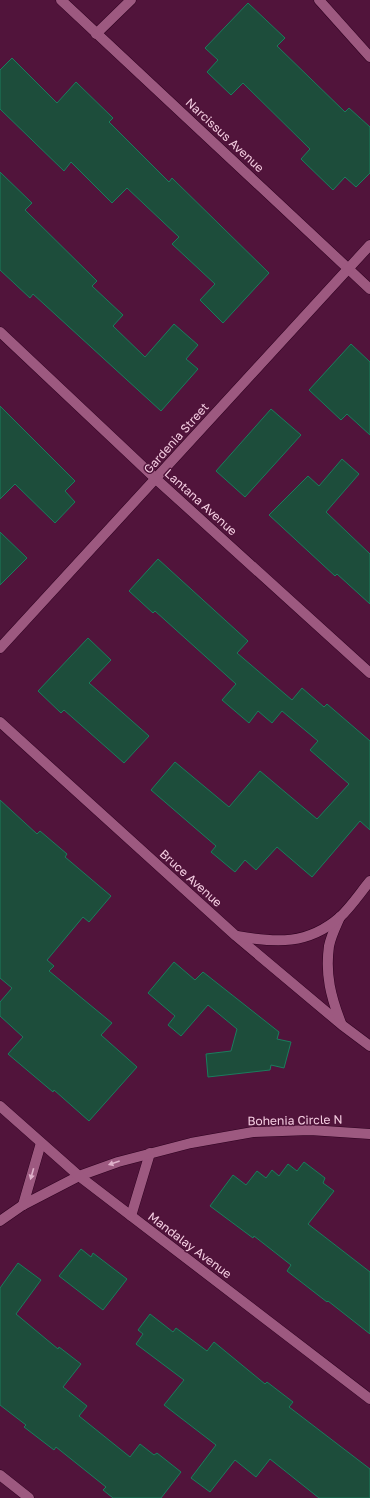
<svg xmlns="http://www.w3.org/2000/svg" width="370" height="1498" viewBox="0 0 370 1498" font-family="'Golos Text',sans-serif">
<rect width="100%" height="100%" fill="#51143b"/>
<g fill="#1d4d3b" stroke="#1a7d5d">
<path d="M 248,3 L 285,38 L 277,46 L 345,112 L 349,108 L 370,127 L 370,173 L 356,187 L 345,177 L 333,190 L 301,159 L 310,149 L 243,83 L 231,95 L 207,72 L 218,60 L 205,48 Z"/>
<path d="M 12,58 L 57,103 L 76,82 L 113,118 L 109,122 L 169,182 L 172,178 L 269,273 L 223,323 L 200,300 L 215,284 L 172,244 L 179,237 L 127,188 L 112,203 L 71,162 L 64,171 L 0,109 L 0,70 Z"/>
<path d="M 0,172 L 32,203 L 25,210 L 97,281 L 92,286 L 123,315 L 113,326 L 145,357 L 174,324 L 198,345 L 186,359 L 198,369 L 161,411 L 33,294 L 30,298 L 0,270 Z"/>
<path d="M 351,344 L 370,362 L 370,435 L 347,414 L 341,420 L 309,390 Z"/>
<path d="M 0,406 L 75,481 L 65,491 L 75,502 L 55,523 L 15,484 L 0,499 Z"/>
<path d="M 271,409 L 301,435 L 245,497 L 216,471 Z"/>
<path d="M 342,459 L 359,474 L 326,512 L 370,554 L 370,604 L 337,574 L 335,576 L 269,515 L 308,476 L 319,486 Z"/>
<path d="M 0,532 L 27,558 L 0,585 Z"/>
<path d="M 158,559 L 248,641 L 237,653 L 292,700 L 302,688 L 324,707 L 327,704 L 370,741 L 370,830 L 360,821 L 312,877 L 277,847 L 256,870 L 245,860 L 235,872 L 211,852 L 216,846 L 151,790 L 175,762 L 229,807 L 260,771 L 317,819 L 349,784 L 310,750 L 318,741 L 282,711 L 272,723 L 258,711 L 249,723 L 222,700 L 236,684 L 155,611 L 153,613 L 129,591 Z"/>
<path d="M 88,638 L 111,660 L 89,683 L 149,736 L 124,763 L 64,710 L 61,713 L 38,691 Z"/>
<path d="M 0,800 L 37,834 L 40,831 L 67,854 L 65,857 L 111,896 L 89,922 L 83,917 L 47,960 L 54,966 L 49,971 L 112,1023 L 101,1035 L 137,1067 L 89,1121 L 54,1090 L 53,1092 L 8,1054 L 23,1037 L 0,1016 L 0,1002 L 12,988 L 0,978 Z"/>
<path d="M 174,962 L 195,980 L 203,972 L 279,1032 L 277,1039 L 291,1042 L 284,1068 L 271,1065 L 270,1070 L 208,1077 L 206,1054 L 231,1051 L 237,1029 L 208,1005 L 181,1036 L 168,1025 L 175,1016 L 148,993 Z"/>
<path d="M 304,1162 L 325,1178 L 323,1183 L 334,1191 L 308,1224 L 370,1272 L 370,1334 L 328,1301 L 327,1302 L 287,1271 L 291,1265 L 254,1236 L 253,1238 L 210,1206 L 233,1175 L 246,1185 L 257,1171 L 266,1178 L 272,1170 L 279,1176 L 288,1164 L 297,1171 Z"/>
<path d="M 81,1249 L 91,1257 L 93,1253 L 127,1279 L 103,1310 L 59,1276 Z"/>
<path d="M 18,1263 L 41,1280 L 16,1314 L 58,1349 L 59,1347 L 81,1364 L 63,1387 L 87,1406 L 79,1416 L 130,1457 L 140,1444 L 154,1455 L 157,1453 L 181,1472 L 161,1498 L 113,1498 L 103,1490 L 106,1487 L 56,1447 L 54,1450 L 24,1427 L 26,1425 L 0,1405 L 0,1288 Z"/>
<path d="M 150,1314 L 173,1332 L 176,1328 L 207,1351 L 214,1342 L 265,1384 L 267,1382 L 293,1402 L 289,1407 L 370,1469 L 370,1498 L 319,1498 L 270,1459 L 256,1477 L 235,1460 L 210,1492 L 191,1478 L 216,1445 L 164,1405 L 184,1380 L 136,1344 L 143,1334 L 138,1330 Z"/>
</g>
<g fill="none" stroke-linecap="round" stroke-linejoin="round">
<g stroke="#2f0220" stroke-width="11">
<g id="minor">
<path d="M 61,0 L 370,289"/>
<path d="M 319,0 L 370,57"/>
<path d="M 96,34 L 131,0"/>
<path d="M 0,332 L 156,479 L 370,673"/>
<path d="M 0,648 L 370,245"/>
<path d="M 0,722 L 236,936 L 342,1025 L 370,1046"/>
<path d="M 340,917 C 336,926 331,936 329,946 C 325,975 331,997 341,1023"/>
<path d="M 237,936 C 276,943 308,945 340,917 C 351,907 360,893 370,881"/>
<path d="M 23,1205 L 41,1143"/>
<path d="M 131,1216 L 150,1153"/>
<path d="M 0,1221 L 23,1205 L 79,1176 L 118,1162 L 191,1143 L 253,1132 L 310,1130 L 370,1134"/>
<path d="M 0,1475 L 29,1498"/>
</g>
</g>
<g stroke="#2f0220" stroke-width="11">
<path id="tertiary" d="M 0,1106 L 79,1176 L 370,1399"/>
</g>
<use href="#minor" stroke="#9d5980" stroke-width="10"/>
<use href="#tertiary" stroke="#9d5980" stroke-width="10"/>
</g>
<defs><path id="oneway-solid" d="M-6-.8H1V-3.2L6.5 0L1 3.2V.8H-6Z"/></defs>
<g fill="#dfb1ca">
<use href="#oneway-solid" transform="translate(114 1163) rotate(161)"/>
<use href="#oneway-solid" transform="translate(32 1174) rotate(106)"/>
</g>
<g text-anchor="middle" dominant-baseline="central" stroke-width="3" stroke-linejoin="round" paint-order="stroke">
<g font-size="12" fill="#f5cee2" stroke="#51143b">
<text transform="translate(225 135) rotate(43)">Narcissus Avenue</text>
<text transform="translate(176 438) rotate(-48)">Gardenia Street</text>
<text transform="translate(201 502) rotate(42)">Lantana Avenue</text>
<text transform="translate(191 878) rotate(42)">Bruce Avenue</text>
<text transform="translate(295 1120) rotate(-1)">Bohenia Circle N</text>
<text transform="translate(190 1245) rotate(37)">Mandalay Avenue</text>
</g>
</g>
</svg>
